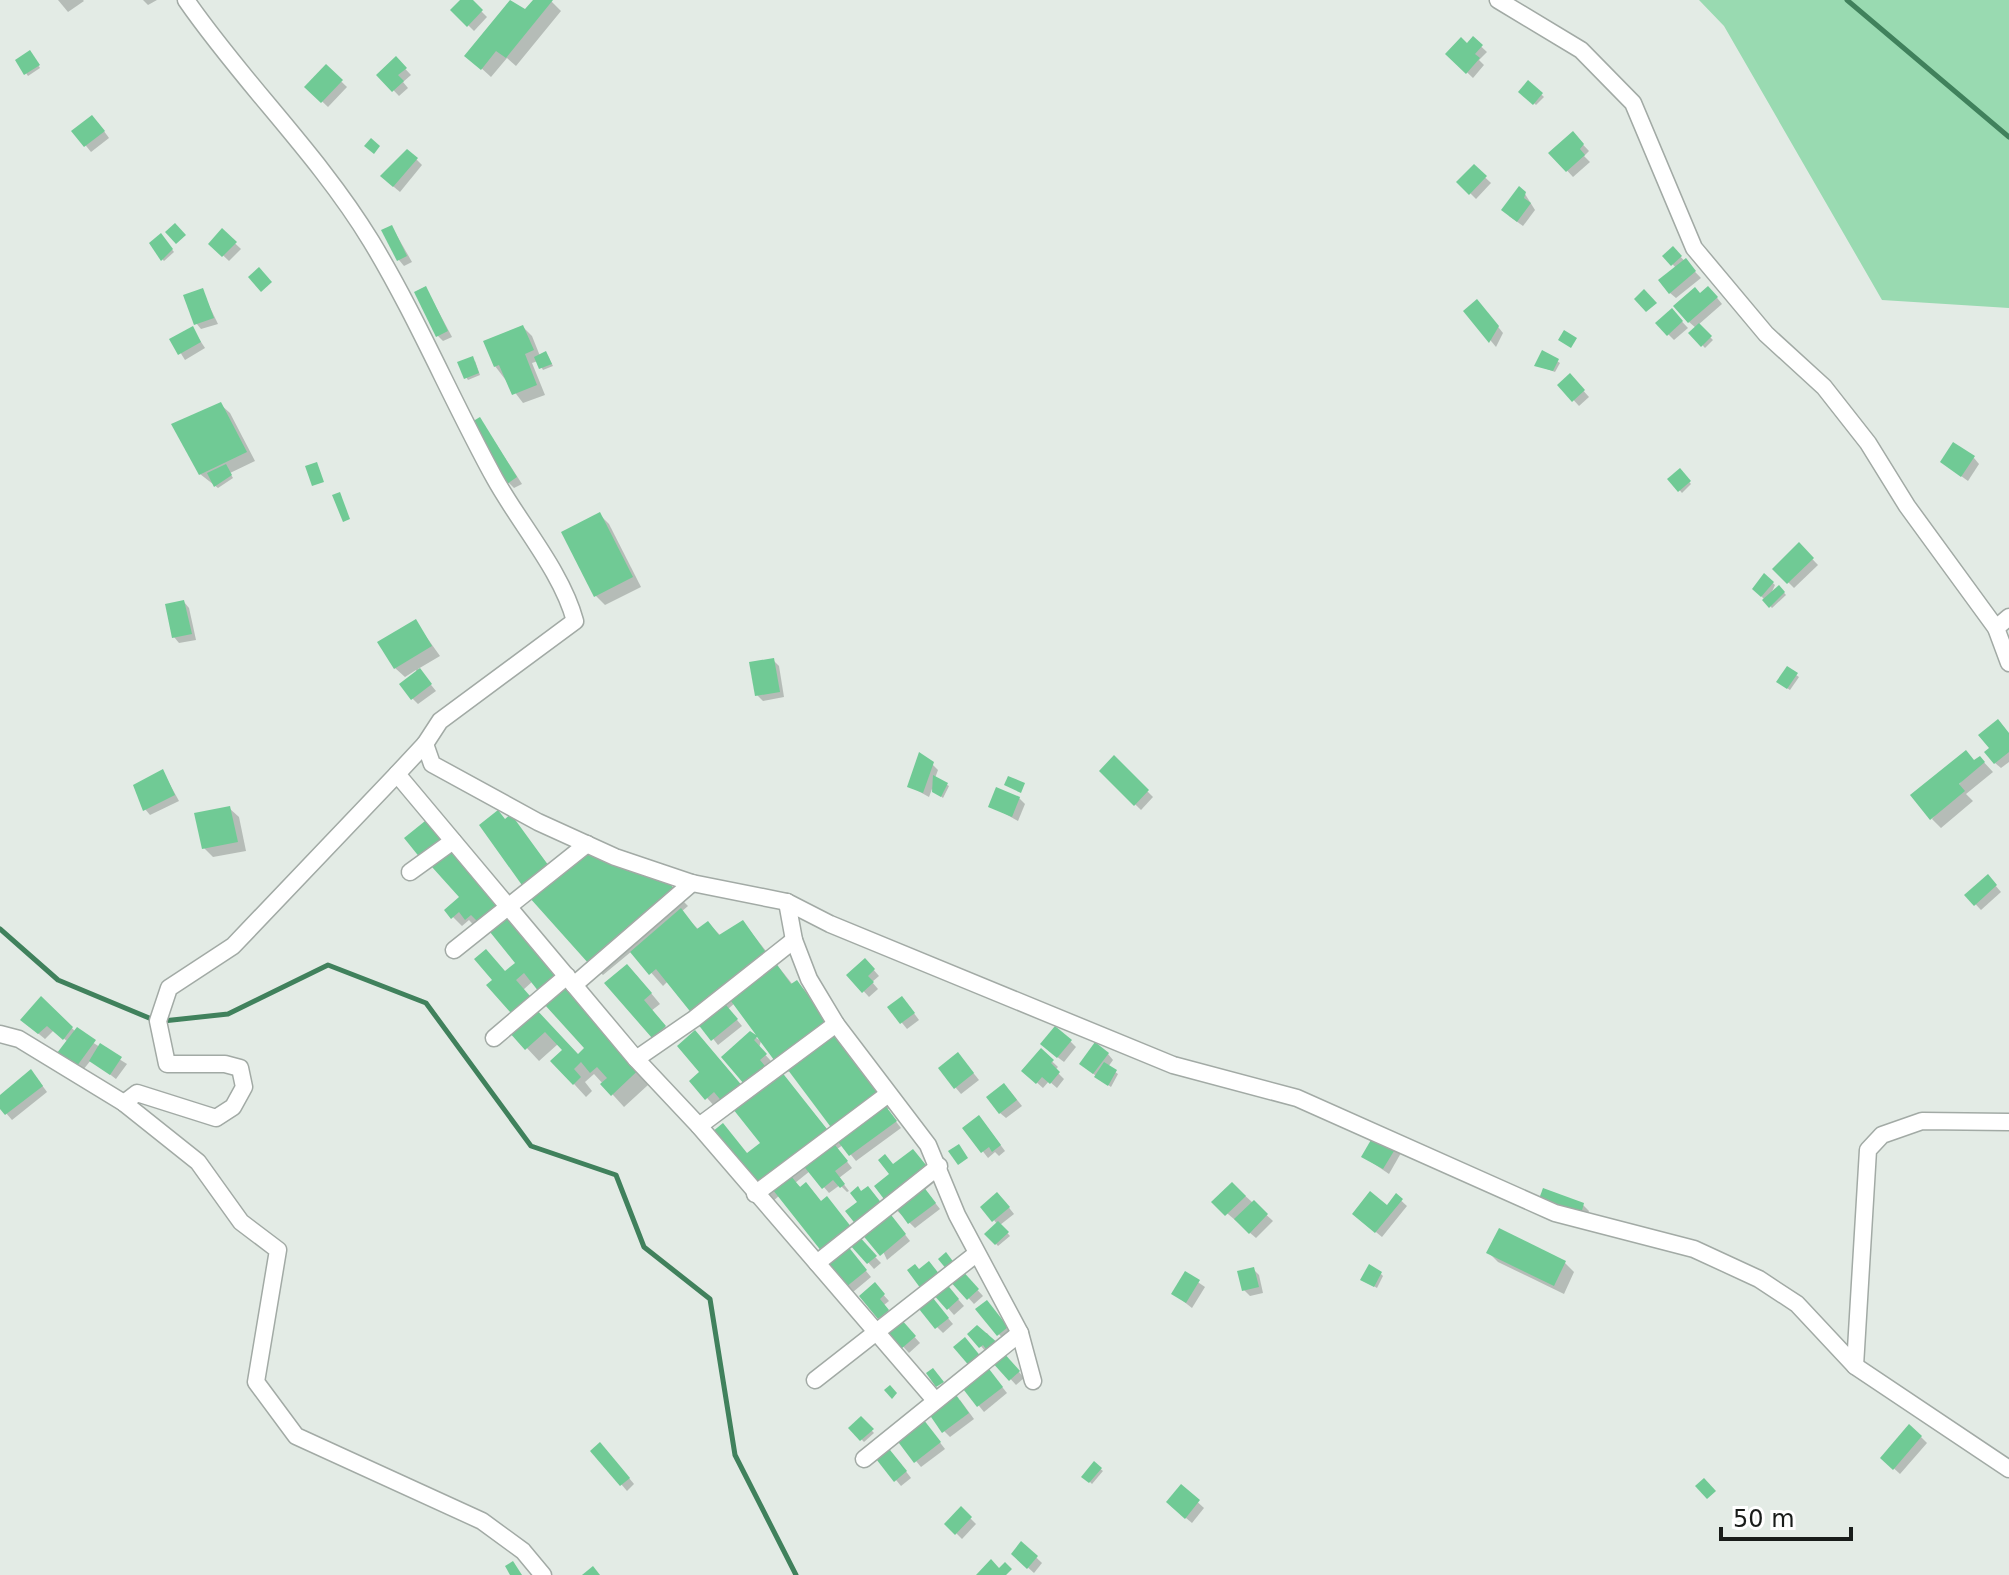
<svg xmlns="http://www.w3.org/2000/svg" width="2009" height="1575" viewBox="0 0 2009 1575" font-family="'DejaVu Sans',sans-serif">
<rect width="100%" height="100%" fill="#e3ebe5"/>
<path fill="#99dab1" d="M 1699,0 L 2009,0 L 2009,308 L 1882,300 L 1724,26 Z"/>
<g fill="#0003" fill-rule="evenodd">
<path d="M 58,0 L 83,0 L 84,1 L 68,12 Z"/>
<path d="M 143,0 L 157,0 L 148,5 Z"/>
<path d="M 463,0 L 470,0 L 487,17 L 474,31 L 453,10 Z"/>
<path d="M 535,0 L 550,0 L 561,11 L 516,66 L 507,58 L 491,77 L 467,55 L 511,1 L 525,12 Z"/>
<path d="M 1473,39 L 1487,52 L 1479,60 L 1484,65 L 1473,78 L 1448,54 L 1467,46 Z"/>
<path d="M 32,55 L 40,68 L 28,76 L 18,61 Z"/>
<path d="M 396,59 L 411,75 L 403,82 L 408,88 L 399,96 L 379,75 Z"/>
<path d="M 326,67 L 347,87 L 328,107 L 307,87 Z"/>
<path d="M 1529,83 L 1544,97 L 1536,105 L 1521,91 Z"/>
<path d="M 98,123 L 109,138 L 91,152 L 74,131 Z"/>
<path d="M 1573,134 L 1589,151 L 1584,156 L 1590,162 L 1573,177 L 1551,153 Z"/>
<path d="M 416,159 L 422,165 L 400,192 L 388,182 Z"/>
<path d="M 1474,167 L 1491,183 L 1476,199 L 1459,182 Z"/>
<path d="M 1525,194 L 1535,210 L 1523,226 L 1509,216 Z"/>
<path d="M 392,227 L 412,262 L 404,266 L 399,260 Z"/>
<path d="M 222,231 L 241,249 L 229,261 L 210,243 Z"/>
<path d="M 161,236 L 174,252 L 164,261 L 162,259 Z"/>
<path d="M 1673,249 L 1701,278 L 1676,298 L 1670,293 L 1676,268 L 1665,256 Z"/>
<path d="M 426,288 L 452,337 L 443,341 L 438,336 Z"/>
<path d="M 202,291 L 218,324 L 201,329 L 196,323 Z"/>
<path d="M 1714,294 L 1722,304 L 1698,325 L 1713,340 L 1705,348 L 1691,333 L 1696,328 L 1689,322 L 1701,295 Z"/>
<path d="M 1483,308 L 1503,333 L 1496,347 L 1466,311 Z"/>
<path d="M 1672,311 L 1688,328 L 1674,340 L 1658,324 Z"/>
<path d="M 523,327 L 532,336 L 540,356 L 548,356 L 553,366 L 543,370 L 538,361 L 532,363 L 545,395 L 523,403 L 495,366 Z"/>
<path d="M 192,328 L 205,348 L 185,360 L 172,339 Z"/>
<path d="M 1543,352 L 1560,363 L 1555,372 L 1536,365 Z"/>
<path d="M 475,361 L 480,375 L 468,380 L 466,377 Z"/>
<path d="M 1570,376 L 1589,397 L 1579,406 L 1560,385 Z"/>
<path d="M 220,404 L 230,413 L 255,461 L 230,473 L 233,478 L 218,488 L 200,474 Z"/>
<path d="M 480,419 L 522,484 L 514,488 L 509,483 Z"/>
<path d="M 1974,458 L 1979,464 L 1968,481 L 1942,462 Z"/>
<path d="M 1680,471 L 1691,484 L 1682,493 L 1670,479 Z"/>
<path d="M 600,515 L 609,524 L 641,587 L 605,605 L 596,596 Z"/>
<path d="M 1799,545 L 1818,565 L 1794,588 L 1775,569 Z"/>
<path d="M 1765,576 L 1775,585 L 1770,596 L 1779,587 L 1786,595 L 1772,608 L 1754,588 Z"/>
<path d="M 184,602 L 189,608 L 196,640 L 179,643 L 174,637 Z"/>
<path d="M 415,621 L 440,656 L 418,669 L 436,691 L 418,704 L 412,698 L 417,673 L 416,670 L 405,677 L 395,668 Z"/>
<path d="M 773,660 L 779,666 L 784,697 L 763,701 L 757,695 Z"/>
<path d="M 1796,675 L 1799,677 L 1790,690 L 1781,684 Z"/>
<path d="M 2009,734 L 2009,762 L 2001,768 L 1995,763 Z"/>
<path d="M 1114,758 L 1153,797 L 1141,810 L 1101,771 Z"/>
<path d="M 1980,758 L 1993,772 L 1966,794 L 1973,801 L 1941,828 L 1932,819 Z"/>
<path d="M 932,764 L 938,770 L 935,778 L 949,786 L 943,798 L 932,789 L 929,797 L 909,786 Z"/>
<path d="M 163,772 L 179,801 L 150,815 L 145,809 Z"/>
<path d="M 1019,798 L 1025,804 L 1018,821 L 991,806 Z"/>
<path d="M 229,808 L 239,817 L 246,851 L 213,857 L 204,848 Z"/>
<path d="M 435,816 L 473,855 L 466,861 L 571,984 L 574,981 L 587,993 L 660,1074 L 624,1107 L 594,1074 L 585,1082 L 592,1091 L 586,1097 L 553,1061 L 565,1050 L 558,1044 L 539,1061 L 512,1032 L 522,1022 L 489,986 L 495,980 L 477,959 L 486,952 L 506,973 L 518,963 L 491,930 L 481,923 L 476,928 L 469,920 L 462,926 L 447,911 L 461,897 L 435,867 L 459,845 L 456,841 L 428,864 L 406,838 ZM 533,981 L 552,1001 L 547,1006 L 587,1048 L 578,1056 L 534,1010 L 538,1007 L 523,990 Z"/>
<path d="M 511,817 L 558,878 L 655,882 L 660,878 L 688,906 L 681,912 L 699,930 L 708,923 L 721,936 L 743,922 L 793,985 L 797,982 L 809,995 L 891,1107 L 887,1110 L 901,1128 L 856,1161 L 843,1145 L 837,1149 L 852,1168 L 839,1178 L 849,1191 L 847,1192 L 840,1185 L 829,1193 L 810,1171 L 795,1183 L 822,1203 L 881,1263 L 874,1269 L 852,1244 L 847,1248 L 871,1277 L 853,1292 L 829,1262 L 832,1259 L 780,1195 L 772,1202 L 723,1126 L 748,1155 L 763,1143 L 737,1111 L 724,1101 L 716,1108 L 692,1081 L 751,1098 L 781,1074 L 837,1141 L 843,1136 L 791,1070 L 788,1072 L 775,1059 L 735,1003 L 728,1009 L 742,1026 L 718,1045 L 668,981 L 663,986 L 632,951 L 603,975 L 590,963 L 506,820 Z"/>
<path d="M 1988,877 L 2001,892 L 1981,910 L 1967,895 Z"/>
<path d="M 865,960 L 879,976 L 872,982 L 878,989 L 869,997 L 849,975 Z"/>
<path d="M 636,975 L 660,1004 L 651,1011 L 674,1036 L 663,1046 L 607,983 Z"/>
<path d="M 41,999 L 76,1032 L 127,1064 L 116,1079 L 91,1060 L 83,1070 L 66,1058 L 68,1042 L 54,1030 L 45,1039 L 28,1025 Z"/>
<path d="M 907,1004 L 919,1020 L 907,1029 L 890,1008 Z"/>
<path d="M 750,1034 L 761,1041 L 759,1048 L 771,1061 L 764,1067 L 769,1073 L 751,1088 Z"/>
<path d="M 1070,1041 L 1076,1047 L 1064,1062 L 1048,1050 Z"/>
<path d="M 1041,1051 L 1058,1067 L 1055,1070 L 1064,1079 L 1057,1088 L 1049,1081 L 1043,1088 L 1024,1071 Z"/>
<path d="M 1108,1054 L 1113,1060 L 1108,1067 L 1118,1074 L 1111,1087 L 1087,1069 Z"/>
<path d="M 963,1060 L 979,1080 L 961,1094 L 940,1069 Z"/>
<path d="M 36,1077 L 47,1092 L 12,1120 L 0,1106 L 0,1098 Z"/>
<path d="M 1010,1091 L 1022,1106 L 1006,1118 L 1000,1113 Z"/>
<path d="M 984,1123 L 1005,1151 L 999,1156 L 995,1152 L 988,1158 L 965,1128 Z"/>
<path d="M 1376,1136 L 1401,1153 L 1389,1174 L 1364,1157 Z"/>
<path d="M 913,1151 L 937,1180 L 925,1190 L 940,1209 L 915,1228 L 888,1202 L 894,1166 Z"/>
<path d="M 1232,1184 L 1273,1221 L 1256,1238 L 1214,1202 Z"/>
<path d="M 1396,1196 L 1407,1206 L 1382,1237 L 1360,1219 L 1387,1208 Z"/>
<path d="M 1003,1200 L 1014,1214 L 1000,1225 L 1010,1236 L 998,1246 L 987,1234 L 997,1224 L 994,1220 Z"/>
<path d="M 860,1202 L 893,1219 L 910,1241 L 887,1260 Z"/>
<path d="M 1547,1204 L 1583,1205 L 1589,1211 L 1586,1218 Z"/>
<path d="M 1489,1253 L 1565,1263 L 1574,1272 L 1564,1294 L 1498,1262 Z"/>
<path d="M 1253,1269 L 1259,1275 L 1263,1293 L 1250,1296 L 1244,1290 Z"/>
<path d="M 960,1271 L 983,1296 L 974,1304 L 951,1279 Z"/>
<path d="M 1186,1274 L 1205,1287 L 1192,1308 L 1174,1294 Z"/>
<path d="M 1381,1274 L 1383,1276 L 1377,1288 L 1365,1281 Z"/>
<path d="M 932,1290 L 950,1290 L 964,1306 L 954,1315 Z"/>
<path d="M 880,1291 L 889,1301 L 884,1305 L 893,1316 L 885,1323 L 879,1318 Z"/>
<path d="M 934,1302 L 953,1324 L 943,1333 L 937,1327 Z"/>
<path d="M 992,1309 L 1012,1334 L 1004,1340 L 978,1310 Z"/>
<path d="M 901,1322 L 920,1343 L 909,1353 L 890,1332 Z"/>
<path d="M 987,1333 L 1024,1378 L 1016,1385 L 970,1334 Z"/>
<path d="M 991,1373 L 1007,1393 L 984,1412 L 962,1385 Z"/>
<path d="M 960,1400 L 974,1419 L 950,1437 L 944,1431 Z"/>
<path d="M 861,1419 L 874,1433 L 864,1442 L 851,1428 Z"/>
<path d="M 925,1423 L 945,1449 L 921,1467 L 916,1461 Z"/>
<path d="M 1921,1437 L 1927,1443 L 1900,1474 L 1888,1463 Z"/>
<path d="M 606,1450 L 634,1484 L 627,1491 L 593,1451 Z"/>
<path d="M 892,1453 L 911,1478 L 901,1486 L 896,1480 Z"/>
<path d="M 1094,1464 L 1103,1471 L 1092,1484 L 1084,1476 Z"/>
<path d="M 1181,1487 L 1204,1508 L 1192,1523 L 1174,1508 Z"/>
<path d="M 961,1509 L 976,1524 L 962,1539 L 947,1524 Z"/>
<path d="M 1022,1544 L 1042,1563 L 1034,1573 L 1013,1554 Z"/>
</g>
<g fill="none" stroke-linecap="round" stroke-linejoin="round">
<g stroke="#40815c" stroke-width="5">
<path d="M 1847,0 L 2009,137"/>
<path d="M 0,929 L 58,980 L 154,1020"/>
<path d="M 163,1021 L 228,1014 L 328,965 L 426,1003 L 531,1146 L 616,1175 L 644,1247 L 710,1299 L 735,1455 L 796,1575"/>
</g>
</g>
<g fill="#70ca95">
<path d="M 460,0 L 473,0 L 483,10 L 467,27 L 450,10 Z"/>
<path d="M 510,0 L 525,9 L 533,0 L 553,0 L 506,58 L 496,51 L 481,70 L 464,56 Z"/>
<path d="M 1473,36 L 1483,45 L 1475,54 L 1480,58 L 1466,74 L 1445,54 L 1461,37 L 1467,43 Z"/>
<path d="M 30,50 L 40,65 L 24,75 L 15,60 Z"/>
<path d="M 396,56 L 407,68 L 398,75 L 404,81 L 392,92 L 376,75 Z"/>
<path d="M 326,64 L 343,80 L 321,103 L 304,87 Z"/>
<path d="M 1528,80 L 1543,93 L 1533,105 L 1518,92 Z"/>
<path d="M 92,115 L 105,131 L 84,147 L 71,131 Z"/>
<path d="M 1573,131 L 1584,144 L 1580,149 L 1585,155 L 1566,172 L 1548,153 Z"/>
<path d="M 371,138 L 380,146 L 374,154 L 364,146 Z"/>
<path d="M 407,149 L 418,158 L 393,187 L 380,176 Z"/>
<path d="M 1474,164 L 1487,176 L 1469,195 L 1456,182 Z"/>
<path d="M 1519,186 L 1526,192 L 1524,198 L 1531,203 L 1517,222 L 1501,210 Z"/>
<path d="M 175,223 L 186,235 L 176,244 L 165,232 Z"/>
<path d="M 392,225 L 407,256 L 397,261 L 381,230 Z"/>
<path d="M 222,228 L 237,242 L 222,257 L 208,244 Z"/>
<path d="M 161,233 L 173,249 L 161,261 L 149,243 Z"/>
<path d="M 1673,246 L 1682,256 L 1671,266 L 1662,256 Z"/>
<path d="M 1686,258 L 1696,271 L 1669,294 L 1658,280 Z"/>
<path d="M 259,267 L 272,282 L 261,292 L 248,277 Z"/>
<path d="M 426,286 L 448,331 L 436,337 L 414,292 Z"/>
<path d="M 1708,286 L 1718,297 L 1688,323 L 1673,306 L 1695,287 L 1700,293 Z"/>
<path d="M 203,288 L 214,318 L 194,325 L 183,295 Z"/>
<path d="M 1644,289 L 1657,303 L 1646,312 L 1634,299 Z"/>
<path d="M 1477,299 L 1499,326 L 1489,343 L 1463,311 Z"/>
<path d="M 1672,308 L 1683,321 L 1667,336 L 1655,323 Z"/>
<path d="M 1699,323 L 1712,336 L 1701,347 L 1688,333 Z"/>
<path d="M 523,325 L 534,350 L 525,354 L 537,385 L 512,395 L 499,365 L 494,367 L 483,341 Z"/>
<path d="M 193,326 L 201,342 L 178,355 L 169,339 Z"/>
<path d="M 1564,330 L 1577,338 L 1571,348 L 1558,340 Z"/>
<path d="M 1542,350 L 1559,359 L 1553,371 L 1534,366 Z"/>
<path d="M 546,351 L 552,364 L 539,369 L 534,357 Z"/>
<path d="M 473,356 L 479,373 L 464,379 L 457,362 Z"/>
<path d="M 1570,373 L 1585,390 L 1572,402 L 1557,385 Z"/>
<path d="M 221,402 L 247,452 L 199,475 L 171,424 Z"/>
<path d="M 480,417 L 517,477 L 507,484 L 470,423 Z"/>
<path d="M 1953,442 L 1975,456 L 1961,477 L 1940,462 Z"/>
<path d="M 317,462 L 324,482 L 312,486 L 305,466 Z"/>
<path d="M 226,464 L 232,475 L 214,487 L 207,473 Z"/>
<path d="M 1680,468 L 1691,481 L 1678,492 L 1667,479 Z"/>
<path d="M 340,492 L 350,519 L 343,522 L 332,495 Z"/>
<path d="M 600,512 L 633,577 L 594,597 L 561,532 Z"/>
<path d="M 1799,542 L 1814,558 L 1787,584 L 1772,569 Z"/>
<path d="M 1764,573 L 1774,582 L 1761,597 L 1752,589 Z"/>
<path d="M 1779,585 L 1785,592 L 1769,608 L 1762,600 Z"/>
<path d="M 184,600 L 192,634 L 172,638 L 165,604 Z"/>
<path d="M 416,619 L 432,646 L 394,669 L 377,642 Z"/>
<path d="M 774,658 L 780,692 L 755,696 L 749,662 Z"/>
<path d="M 1787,666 L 1798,673 L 1787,689 L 1776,682 Z"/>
<path d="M 420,668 L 432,684 L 411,700 L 399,684 Z"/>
<path d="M 1998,719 L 2009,733 L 2009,752 L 1994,764 L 1984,752 L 1989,748 L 1978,735 Z"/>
<path d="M 1966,750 L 1974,760 L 1980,756 L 1985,762 L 1959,784 L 1965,791 L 1930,820 L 1910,795 Z"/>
<path d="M 919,752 L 934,762 L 923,793 L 907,787 Z"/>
<path d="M 1114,755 L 1149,790 L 1134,806 L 1099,771 Z"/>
<path d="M 163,769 L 175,795 L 143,811 L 133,785 Z"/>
<path d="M 933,775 L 948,783 L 941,797 L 932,792 Z"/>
<path d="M 1008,776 L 1025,783 L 1021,793 L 1004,785 Z"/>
<path d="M 996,787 L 1020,797 L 1012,817 L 988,807 Z"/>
<path d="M 230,806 L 238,842 L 202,849 L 194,813 Z"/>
<path d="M 498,810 L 505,819 L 511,814 L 551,869 L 524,888 L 479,825 Z"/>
<path d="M 435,813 L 452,835 L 421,859 L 404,838 Z"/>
<path d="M 457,845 L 504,901 L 479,923 L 471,915 L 465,920 L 459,912 L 451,919 L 444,910 L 459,897 L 432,867 Z"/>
<path d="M 595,847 L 655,879 L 660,875 L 678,892 L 589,964 L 529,897 Z"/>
<path d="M 1988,874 L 1997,885 L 1974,906 L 1964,895 Z"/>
<path d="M 681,908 L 697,929 L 708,921 L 719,935 L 743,920 L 767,954 L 693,1015 L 656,969 L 649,975 L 630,952 Z"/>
<path d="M 512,913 L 562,972 L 539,992 L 524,973 L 516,980 L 530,996 L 511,1013 L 486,985 L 492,980 L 474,959 L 486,949 L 505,971 L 515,963 L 490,932 Z"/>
<path d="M 865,958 L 875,969 L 868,976 L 874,982 L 862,993 L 846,975 Z"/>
<path d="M 775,962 L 791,984 L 797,980 L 827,1022 L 774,1060 L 757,1037 L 754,1040 L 767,1054 L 760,1060 L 765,1066 L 744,1084 L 721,1057 L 750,1031 L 756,1035 L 728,997 Z"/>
<path d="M 627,964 L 652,993 L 644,1000 L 666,1026 L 652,1038 L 604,983 Z"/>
<path d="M 574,978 L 649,1060 L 611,1096 L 600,1084 L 607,1078 L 597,1067 L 590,1073 L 581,1062 L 574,1069 L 581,1077 L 573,1085 L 550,1061 L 562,1050 L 545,1032 L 525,1050 L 509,1032 L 535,1008 L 578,1054 L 584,1048 L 545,1005 Z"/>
<path d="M 41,996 L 73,1027 L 63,1040 L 47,1026 L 38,1034 L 20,1020 Z"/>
<path d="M 902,996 L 915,1013 L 900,1024 L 887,1007 Z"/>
<path d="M 720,998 L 738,1019 L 711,1041 L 694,1019 Z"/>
<path d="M 1055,1026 L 1072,1040 L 1057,1058 L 1040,1044 Z"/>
<path d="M 77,1027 L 96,1040 L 77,1066 L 57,1053 Z"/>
<path d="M 695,1030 L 744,1088 L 724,1104 L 714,1092 L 705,1100 L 689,1081 L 699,1072 L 677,1046 Z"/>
<path d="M 832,1030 L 880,1094 L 833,1130 L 785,1066 Z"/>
<path d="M 1095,1042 L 1109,1053 L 1093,1074 L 1079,1064 Z"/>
<path d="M 100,1043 L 122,1057 L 110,1075 L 89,1061 Z"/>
<path d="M 1041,1048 L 1054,1060 L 1051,1063 L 1060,1072 L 1050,1084 L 1042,1077 L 1036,1084 L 1021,1071 Z"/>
<path d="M 958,1052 L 974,1073 L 954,1089 L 938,1068 Z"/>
<path d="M 1104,1062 L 1117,1070 L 1108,1086 L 1094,1077 Z"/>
<path d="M 31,1069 L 43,1086 L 5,1115 L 0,1109 L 0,1095 Z"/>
<path d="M 781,1071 L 830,1133 L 758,1190 L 712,1132 L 723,1123 L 747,1153 L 760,1143 L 733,1109 Z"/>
<path d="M 1004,1083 L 1017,1100 L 999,1114 L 986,1097 Z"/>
<path d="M 884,1104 L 897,1121 L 849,1156 L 836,1139 Z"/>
<path d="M 979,1115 L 1001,1145 L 992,1152 L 989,1147 L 981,1153 L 962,1128 Z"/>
<path d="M 1375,1133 L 1397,1146 L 1383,1169 L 1361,1157 Z"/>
<path d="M 831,1140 L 848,1161 L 835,1171 L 845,1184 L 840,1188 L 833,1180 L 822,1189 L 802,1164 Z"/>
<path d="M 959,1144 L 968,1158 L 958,1165 L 948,1151 Z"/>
<path d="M 913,1149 L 930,1170 L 887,1203 L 874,1186 L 889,1174 L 878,1160 L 885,1154 L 893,1164 Z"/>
<path d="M 791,1176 L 800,1187 L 806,1182 L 821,1201 L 827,1196 L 852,1228 L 822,1252 L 773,1190 Z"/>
<path d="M 1232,1182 L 1246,1196 L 1225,1216 L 1211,1202 Z"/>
<path d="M 858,1186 L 861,1191 L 868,1186 L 883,1205 L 857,1226 L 845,1211 L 857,1202 L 850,1193 Z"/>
<path d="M 923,1186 L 936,1203 L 908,1224 L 895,1206 Z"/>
<path d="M 1543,1188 L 1584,1203 L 1581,1214 L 1539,1199 Z"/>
<path d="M 1370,1191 L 1387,1205 L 1396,1193 L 1403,1199 L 1375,1233 L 1352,1214 Z"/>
<path d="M 997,1192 L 1010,1207 L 992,1222 L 980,1207 Z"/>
<path d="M 1254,1200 L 1268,1214 L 1249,1234 L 1234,1219 Z"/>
<path d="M 888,1211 L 906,1234 L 880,1256 L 861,1233 Z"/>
<path d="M 998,1221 L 1009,1232 L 995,1245 L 984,1234 Z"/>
<path d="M 1499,1228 L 1566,1261 L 1554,1286 L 1486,1253 Z"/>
<path d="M 858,1235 L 877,1256 L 867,1264 L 849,1244 Z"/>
<path d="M 847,1245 L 867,1270 L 846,1287 L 826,1262 Z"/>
<path d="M 946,1252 L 955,1264 L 947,1270 L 938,1259 Z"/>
<path d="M 929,1261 L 940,1275 L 921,1289 L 907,1270 L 915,1264 L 919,1269 Z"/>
<path d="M 1369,1264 L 1382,1272 L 1374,1287 L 1360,1280 Z"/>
<path d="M 1254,1267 L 1259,1287 L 1242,1291 L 1237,1271 Z"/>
<path d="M 960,1268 L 979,1289 L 967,1300 L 948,1279 Z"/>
<path d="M 1185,1271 L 1200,1280 L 1186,1303 L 1171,1294 Z"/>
<path d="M 875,1282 L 885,1294 L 880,1299 L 889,1310 L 878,1319 L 859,1296 Z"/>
<path d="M 945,1282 L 959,1299 L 947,1310 L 932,1293 Z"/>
<path d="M 929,1293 L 949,1318 L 935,1329 L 915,1304 Z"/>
<path d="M 987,1300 L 1008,1327 L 997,1336 L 975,1309 Z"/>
<path d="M 901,1319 L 916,1336 L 901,1349 L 887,1332 Z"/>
<path d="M 977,1325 L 999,1344 L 989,1353 L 983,1345 L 979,1348 L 967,1334 Z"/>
<path d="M 965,1337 L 982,1358 L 971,1368 L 953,1347 Z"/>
<path d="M 1002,1351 L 1020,1371 L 1009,1381 L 991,1361 Z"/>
<path d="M 986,1365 L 1003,1387 L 977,1407 L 960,1385 Z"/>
<path d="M 933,1368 L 944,1382 L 936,1387 L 926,1373 Z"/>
<path d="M 890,1385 L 897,1393 L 892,1399 L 884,1390 Z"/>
<path d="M 954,1392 L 969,1413 L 942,1433 L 927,1411 Z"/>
<path d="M 920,1415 L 941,1442 L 914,1463 L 893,1435 Z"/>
<path d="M 861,1416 L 874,1429 L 860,1441 L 848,1428 Z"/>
<path d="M 1909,1424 L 1922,1436 L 1893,1470 L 1880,1458 Z"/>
<path d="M 600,1442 L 630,1478 L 620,1486 L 590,1451 Z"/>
<path d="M 886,1445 L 907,1471 L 894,1482 L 873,1455 Z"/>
<path d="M 1094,1461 L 1102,1468 L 1089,1483 L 1081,1477 Z"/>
<path d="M 1704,1478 L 1716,1491 L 1707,1499 L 1695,1486 Z"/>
<path d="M 1181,1484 L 1200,1500 L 1185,1519 L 1166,1502 Z"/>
<path d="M 961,1506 L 972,1517 L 955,1535 L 944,1524 Z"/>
<path d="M 1021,1541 L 1038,1556 L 1027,1569 L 1011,1554 Z"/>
<path d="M 991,1559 L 999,1568 L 1005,1562 L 1012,1569 L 1006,1575 L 976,1575 Z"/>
<path d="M 513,1561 L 522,1575 L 510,1575 L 505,1566 Z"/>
<path d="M 593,1566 L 600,1575 L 582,1575 Z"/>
</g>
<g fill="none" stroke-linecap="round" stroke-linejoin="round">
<g stroke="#a2aaa5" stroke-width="19">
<g id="minor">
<path d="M 186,0 C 244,84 318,154 371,241 C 417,317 452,401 495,479 C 520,524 562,572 575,621 L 440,721 L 425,744 L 432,764 L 538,822 L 615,857 L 692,883 L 787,902 L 830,924 L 1173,1065 L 1297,1098 L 1555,1213 L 1694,1249 L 1759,1279 L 1797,1304 L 1855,1366 L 2009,1469"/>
<path d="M 1498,0 L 1581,50 L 1633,103 L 1694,248 L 1766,334 L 1824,387 L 1868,443 L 1907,506 L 1996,628 L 2009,663"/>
<path d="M 1996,628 L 2009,617"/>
<path d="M 425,744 L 397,774 L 636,1059 L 699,1126 L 934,1399"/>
<path d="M 410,872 L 453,841"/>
<path d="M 787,902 L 794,940 L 809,979 L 836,1024 L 928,1145 L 957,1215 L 1020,1333 L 1033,1381"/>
<path d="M 454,950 L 587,844"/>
<path d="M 574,985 L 692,883"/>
<path d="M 0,1034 L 19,1039 L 124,1103 L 198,1162 L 241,1222 L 278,1250 L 256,1382 L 296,1436 L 482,1521 L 523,1551 L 543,1575"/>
<path d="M 494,1038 L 567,976"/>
<path d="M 636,1059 L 694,1019 L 794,940"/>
<path d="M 124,1103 L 137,1093 L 216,1118 L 233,1107 L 244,1087 L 240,1068 L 225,1064 L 167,1064 L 158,1021 L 169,988 L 233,946 L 397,774"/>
<path d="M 699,1126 L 836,1024"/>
<path d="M 755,1194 L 887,1095"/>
<path d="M 817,1263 L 939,1166"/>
<path d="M 1855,1366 L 1868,1150 L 1882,1135 L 1922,1121 L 2009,1122"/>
<path d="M 815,1380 L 976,1254"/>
<path d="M 864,1459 L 1020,1333"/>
</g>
</g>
<use href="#minor" stroke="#fff" stroke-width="16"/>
</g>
<path d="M1721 1527v12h130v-12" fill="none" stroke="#191c1a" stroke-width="4"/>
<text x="1733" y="1527" font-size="24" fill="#191c1a" stroke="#ffffff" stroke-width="6" paint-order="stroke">50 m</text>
</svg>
